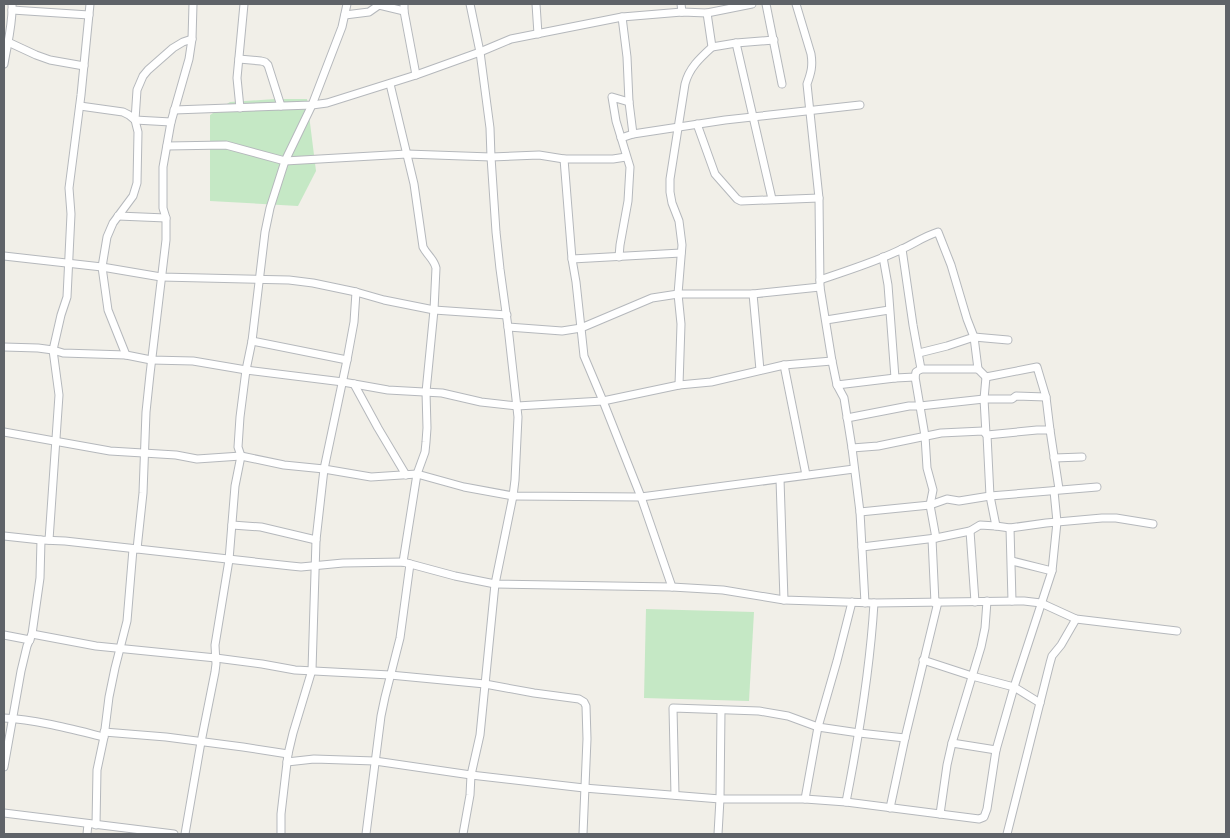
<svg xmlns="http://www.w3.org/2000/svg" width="1230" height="838" viewBox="0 0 1230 838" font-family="Overpass,sans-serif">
<rect width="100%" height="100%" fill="#f1efe8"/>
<g fill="#c5e8c5">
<path d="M 275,99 L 307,99 L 316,171 L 298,206 L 210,201 L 210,115 L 230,102 Z"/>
<path d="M 646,609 L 754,612 L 749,701 L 644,698 Z"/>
</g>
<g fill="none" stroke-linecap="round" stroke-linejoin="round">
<g stroke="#b5b8bc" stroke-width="9">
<g id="street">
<path d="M 404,4 L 404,11 L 416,75"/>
<path d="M 536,4 L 538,34"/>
<path d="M 681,4 L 682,12"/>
<path d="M 766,4 L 782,84"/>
<path d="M 796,4 L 811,54 C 813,66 811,73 807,84 L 819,198 L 820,287 L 832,361 L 837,385 L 844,398 L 852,448 L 860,512 L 865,603"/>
<path d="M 12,10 L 89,15"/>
<path d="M 345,15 L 369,12 L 379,5 L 404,11"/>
<path d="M 622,17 L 627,57 L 629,102 L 633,134"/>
<path d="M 8,42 L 36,55 L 50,60 L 84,66"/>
<path d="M 736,43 L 772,199"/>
<path d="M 712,47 L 736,43 L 774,40"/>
<path d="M 239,59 L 261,61 L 265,62 L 268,65 L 281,106"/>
<path d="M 4,64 C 7,45 13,24 12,4"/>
<path d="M 390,84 L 414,184 L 423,247 C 427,255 434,259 436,268 L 434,310 L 426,392 L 427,428 L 426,442 L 425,452 L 417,474 L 403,562"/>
<path d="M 80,106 L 123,112 L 129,115 L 135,120 L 171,122"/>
<path d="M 240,108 L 237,78 L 244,4"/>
<path d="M 174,110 L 312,105 L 327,103 L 416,75 L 480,52 L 511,39 L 622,17 L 682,12 L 707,13 L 752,4"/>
<path d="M 697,124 L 715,174 L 737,199 L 741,201 L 819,198"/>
<path d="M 621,138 L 633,134 L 725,120 L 860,105"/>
<path d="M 167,146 L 226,145 L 285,161 L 407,154 L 491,157 L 539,155 L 564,159 L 613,159 L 626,157"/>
<path d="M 564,159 L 572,259 L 576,282 L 584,356 L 603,401 L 641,497 L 672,587"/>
<path d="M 118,216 L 166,218"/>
<path d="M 902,249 L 913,325 L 921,369"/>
<path d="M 4,256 L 102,267 L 161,277 L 289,280 L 313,283 L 356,292 L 384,300 L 434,310 L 507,315"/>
<path d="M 619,257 L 620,245 L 628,201 L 630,167 L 616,121 L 612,97 L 629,102"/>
<path d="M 883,257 L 888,285 L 895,378"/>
<path d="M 572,259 L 681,253"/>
<path d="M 820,280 C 848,270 876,262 902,249 C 915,243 925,236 938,232 L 951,265 L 967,319 L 974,337 L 978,369"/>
<path d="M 753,294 L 760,370"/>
<path d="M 826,320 L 889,310"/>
<path d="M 508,327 L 562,331 L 581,328 L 652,298 L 678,294 L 753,294 L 820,287"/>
<path d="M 252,341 L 347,360"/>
<path d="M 4,347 L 38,348 L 53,350 L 63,353 L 126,355 L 151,360 L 193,361 L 246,370 L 343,382 L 388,390 L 442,393 L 481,402 L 517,406 L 603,401 L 679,385 L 711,382 L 784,365 L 832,361"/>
<path d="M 919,353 L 947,346 L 974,337 L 1008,340"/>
<path d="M 126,355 L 108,310 L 102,267 L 107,237 L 113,223 L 133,196 L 137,183 L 138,132 L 135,120 L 137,90 L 143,76 L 148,70 L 173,48 L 183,42 L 192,39"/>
<path d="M 784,365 L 806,475"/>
<path d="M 915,377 L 925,436 L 927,468 L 933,490 L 930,505 L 936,538"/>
<path d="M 986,377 L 984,399 L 986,434 L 987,435 L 990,496 L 996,526"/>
<path d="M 354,384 L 378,428 L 406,475"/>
<path d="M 679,385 L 681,324 L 678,294 L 682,245 L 679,221 L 672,203 L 670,192 L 670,179 L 685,84 C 689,68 700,58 712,47 L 707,13"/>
<path d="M 837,385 L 895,378 L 915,377 L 916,372 L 921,369 L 978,369 L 986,377 L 1037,367 L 1046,397 L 1050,430 L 1059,489"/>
<path d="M 847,418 L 909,406 L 920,406 L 984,399 L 1012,399 L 1016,396 L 1046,397"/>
<path d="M 4,432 L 110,451 L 176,455 L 197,459 L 241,456 L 284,465 L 324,469 L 371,477 L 417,474 L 464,487 L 513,496 L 641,497 L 854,469"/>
<path d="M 987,435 L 1037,430 L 1050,430"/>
<path d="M 852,448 L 878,446 L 941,433 L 983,431 L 986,434"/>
<path d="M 1054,458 L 1082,457"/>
<path d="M 780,479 L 784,600"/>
<path d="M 860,512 L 930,505 L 947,499 L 959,501 L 990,496 L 1097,487"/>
<path d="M 232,525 L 261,527 L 316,540"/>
<path d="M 1010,528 L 1012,601"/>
<path d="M 970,531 L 975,602"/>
<path d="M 4,536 L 41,540 L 65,541 L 291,566 L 301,567 L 343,563 L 403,562 L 455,576 L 495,584 L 672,587 L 723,590 L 784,600 L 874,603 L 1024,601 L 1041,603 L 1076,619 L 1177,631"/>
<path d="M 932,539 L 935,603"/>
<path d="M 49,540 L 59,395 L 53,350 L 61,315 L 67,297 L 71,214 L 69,188 L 81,95 L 90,4"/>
<path d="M 862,547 L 936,538 L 970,531 L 980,525 L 996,526 L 1010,528 L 1046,523 L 1102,518 L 1116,518 L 1153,524"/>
<path d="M 137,549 L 143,493 L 146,412 L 150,374 L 166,240 L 166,218 L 163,208 L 163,167 L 171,122 L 189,59 L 192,39 L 193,4"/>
<path d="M 1012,561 L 1052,571"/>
<path d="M 32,634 L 96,646 L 216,658 L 262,664 L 295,670 L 390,675 L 485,684 L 534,693 L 579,699 L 584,702 L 586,706 L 587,739 L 583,834"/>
<path d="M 4,635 L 30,640"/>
<path d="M 923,660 L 972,676 L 1014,687 L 1040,703"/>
<path d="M 4,718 C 38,720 71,729 104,737"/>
<path d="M 104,732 L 166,737 L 243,747 L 288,754"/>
<path d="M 952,743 L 996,750"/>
<path d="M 287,762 L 314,759 L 375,761 L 471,775 L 584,788 L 720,799 L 805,799 L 846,802 L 979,819 L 984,817 L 987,809 L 996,750 L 1014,687 L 1052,571 L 1057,522 L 1054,491"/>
<path d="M 4,767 L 21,671 L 27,646 L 32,634 L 40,578 L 41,540"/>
<path d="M 675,795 L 673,708 L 759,711 L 788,716 L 818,727 L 859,733 L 905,738"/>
<path d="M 805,799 L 818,727 L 837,661 L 852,602"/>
<path d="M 846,802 C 859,736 870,670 874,603"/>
<path d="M 890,808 L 905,738 L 938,602"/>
<path d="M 4,813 L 174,834"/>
<path d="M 940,814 L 947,765 L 952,743 L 981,647 L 985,628 L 987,601"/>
<path d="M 96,825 L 97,770 L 104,737 L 109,697 L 115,668 L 127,621 L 133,549"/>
<path d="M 87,834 L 88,824"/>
<path d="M 185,834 L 201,742 L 215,672 L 216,664 L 215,645 L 229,560 L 235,486 L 241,456 L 238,447 L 240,417 L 246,370 L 252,341 L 265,232 L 270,208 L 285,161 L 312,105 L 342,27 L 347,4"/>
<path d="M 281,834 L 281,814 L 288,754 L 293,733 L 312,670 L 316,540 L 324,469 L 347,360 L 354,322 L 356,292"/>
<path d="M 366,834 L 381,716 L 385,697 L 400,638 L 410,564"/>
<path d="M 463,834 L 470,795 L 471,775 L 480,735 L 495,584 L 513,496 L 515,480 L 518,417 L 508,327 L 500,269 L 496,232 L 491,157 L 490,128 L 480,52 L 470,4"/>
<path d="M 718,834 L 720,799 L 721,710"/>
<path d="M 1007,834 L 1050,663 L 1052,656 L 1061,645 L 1076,619"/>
</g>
</g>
<use href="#street" stroke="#fff" stroke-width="7"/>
</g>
<rect width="1230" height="838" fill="none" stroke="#5f6368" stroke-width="10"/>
</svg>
